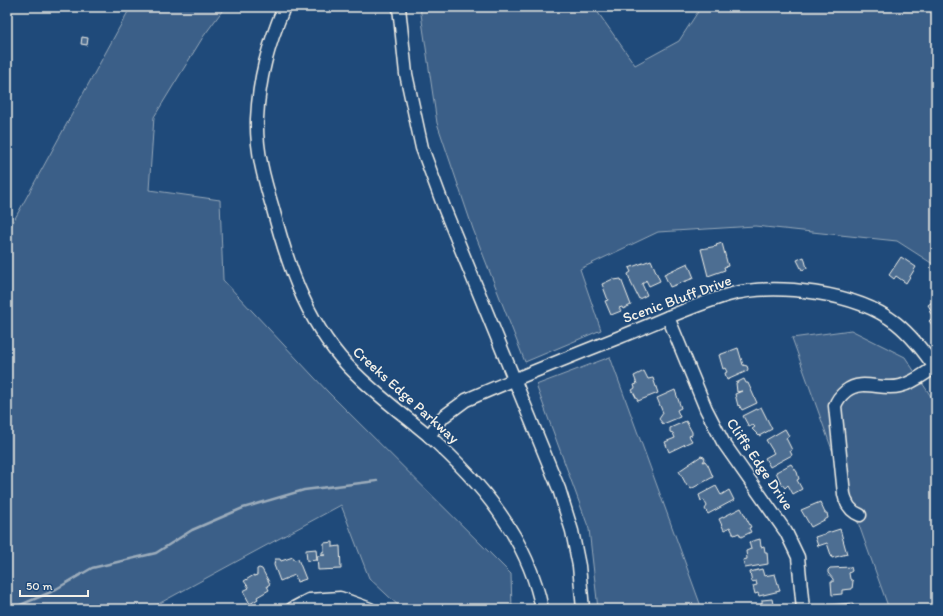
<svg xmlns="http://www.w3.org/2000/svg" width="943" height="616" viewBox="0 0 943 616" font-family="Itim,sans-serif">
<rect width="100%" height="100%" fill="#1f4a7a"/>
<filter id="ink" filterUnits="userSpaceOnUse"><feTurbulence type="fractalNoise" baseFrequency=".025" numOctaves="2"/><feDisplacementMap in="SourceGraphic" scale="8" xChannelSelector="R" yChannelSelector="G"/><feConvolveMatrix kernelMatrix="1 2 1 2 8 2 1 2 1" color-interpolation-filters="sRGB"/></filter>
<g filter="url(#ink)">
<g fill="#3a5f88" stroke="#97a8b8">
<path d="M 127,7 L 225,7 L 203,37 L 154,117 L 149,190 L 220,200 L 223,280 L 328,392 L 511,574 L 512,609 L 402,609 L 369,578 L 341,505 L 149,609 L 7,609 L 7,233 L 130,8 Z"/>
<path d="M 420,7 L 594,7 L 635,65 L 679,41 L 701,7 L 936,7 L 936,266 L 897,241 L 755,226 L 658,232 L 580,269 L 601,330 L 525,362 L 473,229 L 437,123 Z"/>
<path d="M 851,330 L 905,357 L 936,404 L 936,609 L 889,609 L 792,338 Z"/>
<path d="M 610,357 L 702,609 L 598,609 L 589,529 L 536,385 Z"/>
</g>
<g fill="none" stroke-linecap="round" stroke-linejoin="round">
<path stroke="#9cacbb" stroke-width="2.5" d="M 11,609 L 51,592 L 92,568 L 156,553 L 192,530 L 243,508 L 304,490 L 377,481"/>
</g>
<g fill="#4d6e92" stroke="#f4f1e8">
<path d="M 82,37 L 88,38 L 87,45 L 81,44 Z"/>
<path d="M 722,243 L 728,266 L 724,267 L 725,270 L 708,276 L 701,249 L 717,246 L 716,245 Z"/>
<path d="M 804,257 L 807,268 L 802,270 L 797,260 Z"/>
<path d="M 901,257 L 916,267 L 906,283 L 896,276 L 894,279 L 889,275 Z"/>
<path d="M 651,260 L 660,281 L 649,286 L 646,280 L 645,281 L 645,282 L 642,284 L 647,295 L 639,299 L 631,283 L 628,274 L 631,272 L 629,268 Z"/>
<path d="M 688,263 L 694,278 L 670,287 L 664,274 Z"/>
<path d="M 613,279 L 614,280 L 621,279 L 631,305 L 623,309 L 622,307 L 619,308 L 621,311 L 611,315 L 605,301 L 608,300 L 602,284 Z"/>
<path d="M 936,299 L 936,326 L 934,327 L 929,321 L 935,315 L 934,314 L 932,315 L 929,311 L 931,310 L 928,305 Z"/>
<path d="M 738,348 L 743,365 L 747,366 L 748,369 L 747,371 L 727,380 L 725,373 L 727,372 L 725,368 L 723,369 L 719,355 Z"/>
<path d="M 644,371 L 648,379 L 653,378 L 658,393 L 638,401 L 632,390 L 635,388 L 634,385 L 637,384 L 634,376 Z"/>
<path d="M 744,379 L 746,383 L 748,383 L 757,403 L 742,410 L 739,405 L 738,406 L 735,394 L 742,391 L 737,392 L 736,383 Z"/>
<path d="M 675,390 L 681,408 L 677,410 L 680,417 L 663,424 L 659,419 L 663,413 L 657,398 Z"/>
<path d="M 761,407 L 772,429 L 759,436 L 752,429 L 755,427 L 753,425 L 749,427 L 743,416 Z"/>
<path d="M 686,421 L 692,432 L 692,435 L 689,436 L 692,441 L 669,452 L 665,442 L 675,438 L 673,433 L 670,432 L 670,428 Z"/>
<path d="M 785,429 L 789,436 L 786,438 L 792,450 L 790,451 L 792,455 L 770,467 L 765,458 L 774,453 L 766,440 Z"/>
<path d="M 701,456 L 704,457 L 705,459 L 703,462 L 705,461 L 708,465 L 713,477 L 691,489 L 688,485 L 687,486 L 679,471 Z"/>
<path d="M 791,464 L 797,472 L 799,479 L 797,480 L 802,489 L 793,494 L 788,485 L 785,488 L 781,483 L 776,472 Z"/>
<path d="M 716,486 L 721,495 L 729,490 L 734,500 L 708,514 L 705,509 L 707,506 L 704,500 L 701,501 L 699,495 Z"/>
<path d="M 820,502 L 825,513 L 827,513 L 828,518 L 811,527 L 801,510 Z"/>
<path d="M 741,508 L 751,527 L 749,528 L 751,532 L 741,537 L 739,533 L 734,535 L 730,527 L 724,530 L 719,519 Z"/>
<path d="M 840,529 L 847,554 L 832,558 L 827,543 L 818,546 L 815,537 Z"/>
<path d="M 760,539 L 761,547 L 764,546 L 765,552 L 767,552 L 768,564 L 745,568 L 743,560 L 747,559 L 746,551 L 751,549 L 749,542 Z"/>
<path d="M 333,542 L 333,547 L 340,546 L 341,569 L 318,570 L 317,556 L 325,555 L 322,555 L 322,552 L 324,551 L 324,543 Z"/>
<path d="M 316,549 L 317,560 L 307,561 L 306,550 Z"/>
<path d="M 293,557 L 294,560 L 298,559 L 306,579 L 297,582 L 295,575 L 280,581 L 274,565 L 275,559 L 280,559 L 281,561 Z"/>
<path d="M 851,567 L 852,571 L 849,573 L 850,579 L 853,581 L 852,589 L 842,590 L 842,594 L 832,595 L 831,582 L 833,582 L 833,579 L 828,573 L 828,570 L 830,568 Z"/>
<path d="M 259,568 L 262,569 L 270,584 L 267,586 L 269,590 L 257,597 L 258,599 L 250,604 L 243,591 L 249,588 L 244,581 L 254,575 L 254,576 L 257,575 L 257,569 Z"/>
<path d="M 762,569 L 764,576 L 775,574 L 780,591 L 759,596 L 758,593 L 755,594 L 753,586 L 757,585 L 756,581 L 752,582 L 750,572 Z"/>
<path d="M 772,599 L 774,609 L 755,609 L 755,606 L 762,605 L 762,600 Z"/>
<path d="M 853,603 L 853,609 L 828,609 L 827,605 Z"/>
<path d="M 189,605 L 190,608 L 195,606 L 196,609 L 180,609 Z"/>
</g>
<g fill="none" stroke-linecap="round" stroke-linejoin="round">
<g stroke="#f4f1e8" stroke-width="15">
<g id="minor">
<path d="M 284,7 C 268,46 259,77 257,119 C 256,151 264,179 273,209 C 289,270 309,329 356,374 C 378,396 404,415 428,435 C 481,482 528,538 542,609"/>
<path d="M 399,7 L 406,74 L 422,148 L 445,210 L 559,489 L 572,531 L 579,566 L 583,609"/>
<path d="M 668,317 L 706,409 L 723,442 L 786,532 L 798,557 L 803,609"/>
<path d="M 429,436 L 443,417 L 466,400 C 517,378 569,357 620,337 C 655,323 691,306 728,295 C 775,282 856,292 896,323 C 911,335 925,353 936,369"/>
<path d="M 860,515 C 850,511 846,504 844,494 L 835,406 C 837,400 841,395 846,391 C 862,378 881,391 900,386 C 913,383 924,374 935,367"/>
<path d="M 292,609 L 309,600 L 340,598 L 370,609"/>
</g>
</g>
<use href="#minor" stroke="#1f4a7a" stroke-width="12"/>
</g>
</g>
<g text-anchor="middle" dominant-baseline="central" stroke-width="3" stroke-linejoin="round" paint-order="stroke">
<g font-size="15" fill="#f4f1e8" stroke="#1f4a7a">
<text transform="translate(677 299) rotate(-20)">Scenic Bluff Drive</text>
<text transform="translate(406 395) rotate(42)">Creeks Edge Parkway</text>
<text transform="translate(760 464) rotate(56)">Cliffs Edge Drive</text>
</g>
</g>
<rect width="943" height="616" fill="none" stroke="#1f4a7a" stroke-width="24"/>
<rect x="12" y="12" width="919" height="592" fill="none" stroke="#f4f1e8" stroke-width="1.5" filter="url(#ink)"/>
<path d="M20 590v6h68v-6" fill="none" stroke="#f4f1e8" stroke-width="2"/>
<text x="26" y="590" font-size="12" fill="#f4f1e8" stroke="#1f4a7a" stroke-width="3" paint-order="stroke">50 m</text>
</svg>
